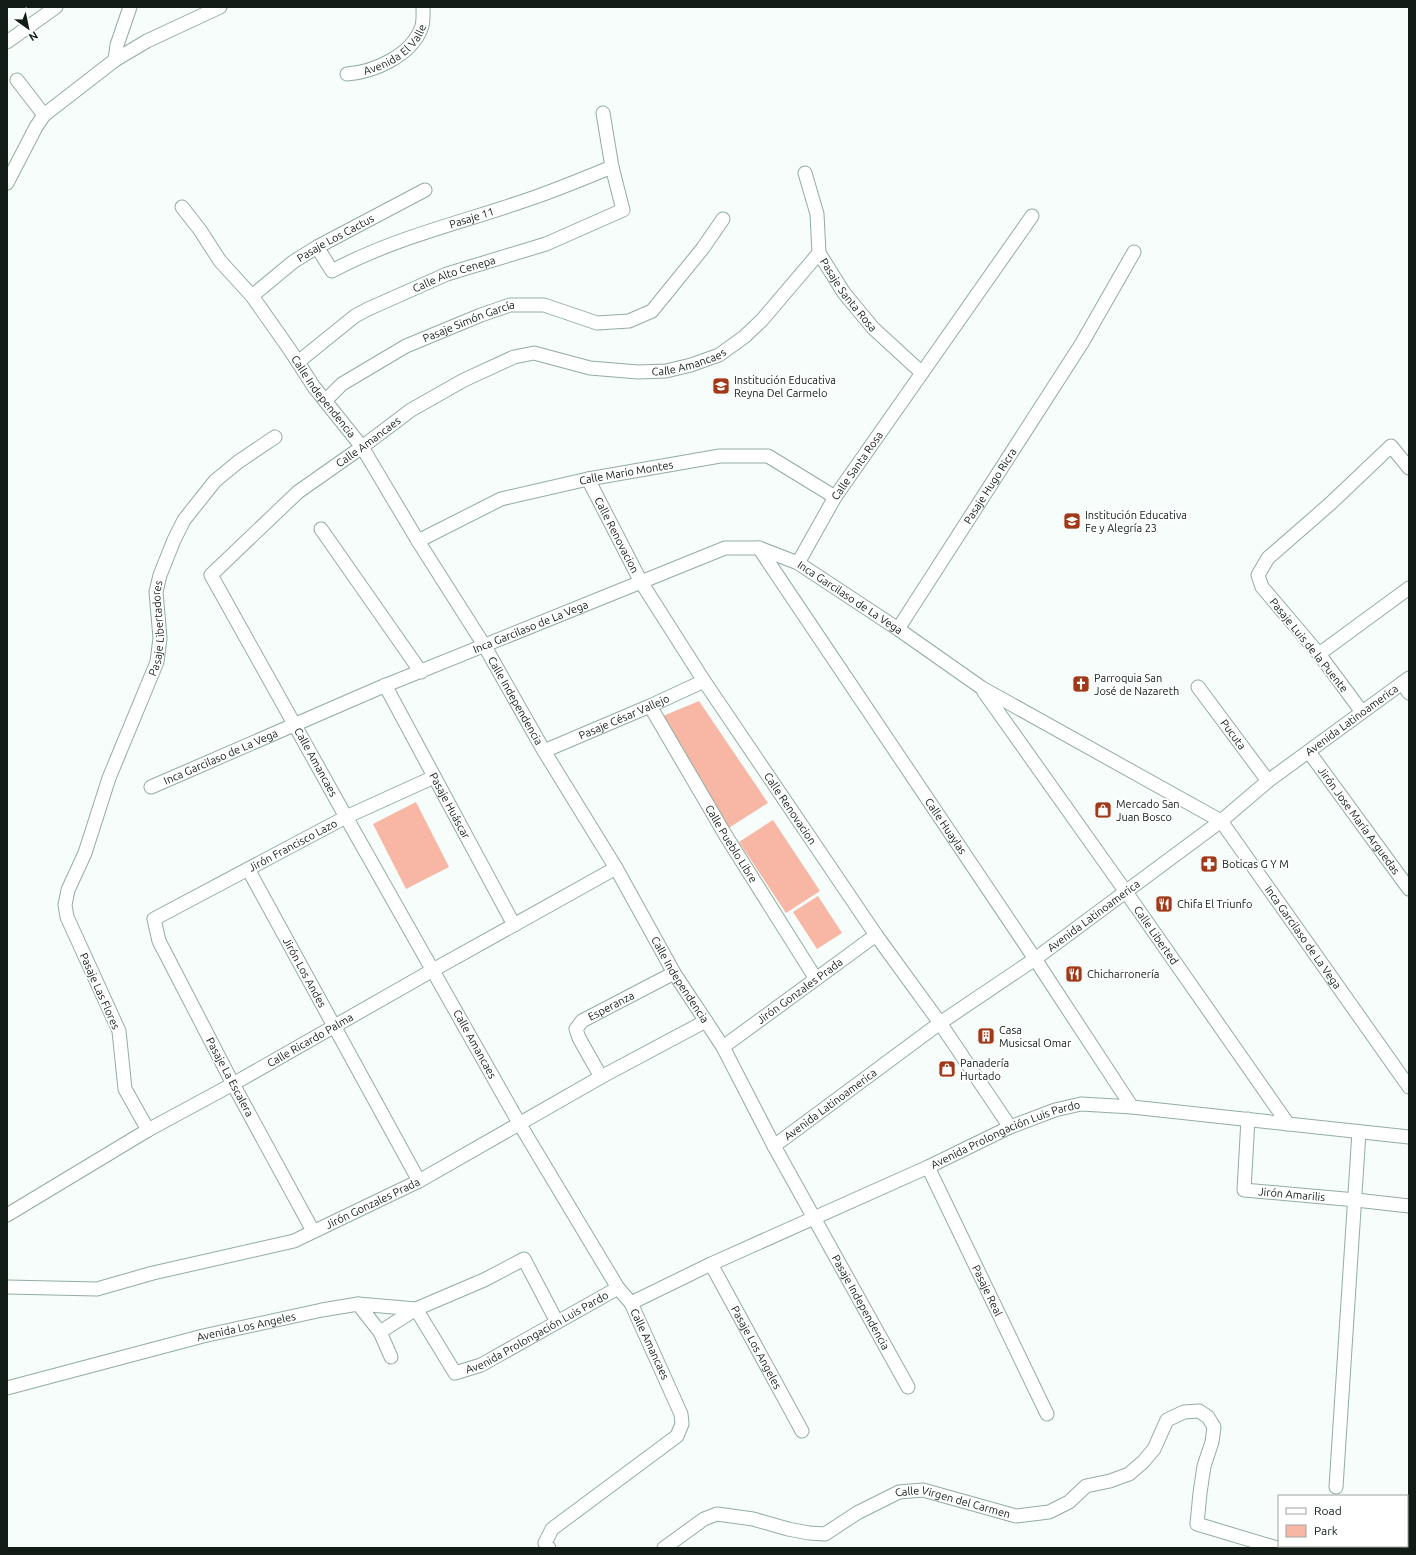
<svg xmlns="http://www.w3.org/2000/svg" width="1416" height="1555" viewBox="0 0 1416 1555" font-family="Ubuntu,sans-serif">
<rect width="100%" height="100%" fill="#f7fdfa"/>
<g fill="#f7b7a4">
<path d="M 699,701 L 768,803 L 727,829 L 663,716 Z"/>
<path d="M 416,802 L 449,867 L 406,889 L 373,824 Z"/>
<path d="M 773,820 L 820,891 L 786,913 L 739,842 Z"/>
<path d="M 818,896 L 842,933 L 817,949 L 793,912 Z"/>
</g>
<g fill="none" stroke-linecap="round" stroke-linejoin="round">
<g stroke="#91ae9f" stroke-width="15">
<g id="minor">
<path d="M 7,42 L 56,7"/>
<path d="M 115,60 L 117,45 L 130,7"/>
<path id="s1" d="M 347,74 C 374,72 410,56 421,29 C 424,22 423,14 423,7"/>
<path d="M 17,80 L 44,115"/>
<path id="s2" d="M 805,173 L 817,214 L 819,253 L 844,293 L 873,328 L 922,373"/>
<path d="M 7,183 L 36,127 L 44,115 L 115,60 L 147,41 L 220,7"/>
<path id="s3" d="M 182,207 L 200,230 L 220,261 L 252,296 L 290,350 L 314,387 L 362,447 L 418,541 L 484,645 L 544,751 L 616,868 L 674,973 L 723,1047 L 774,1146 L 908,1387"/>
<path id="s4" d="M 317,247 L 332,271 C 397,236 469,221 538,196 C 563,187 587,177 612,167"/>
<path id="s5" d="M 252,296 L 293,262 L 317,247 L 425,190"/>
<path id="s6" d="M 298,362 L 355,316 L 368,309 L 447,274 L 546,244 L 623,210 L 612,167 L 603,113"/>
<path id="s7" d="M 325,401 L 342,384 L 406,346 L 481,315 L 510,305 L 544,305 L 597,323 L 629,321 L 652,311 L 703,248 L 723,219"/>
<path id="s8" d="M 588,479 L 641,582 L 704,681 L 876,935 L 940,1023 L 1010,1127"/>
<path d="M 321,529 L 421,672"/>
<path id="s9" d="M 418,541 L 501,499 L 588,479 L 720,456 L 768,456 L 835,497"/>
<path id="s10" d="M 759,548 L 1035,959 L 1132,1107"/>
<path id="s11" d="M 798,563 L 835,497 L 1032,216"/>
<path id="s12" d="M 898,629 L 1082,343 L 1134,252"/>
<path d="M 1319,654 L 1409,588"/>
<path d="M 1402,683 L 1409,693"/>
<path id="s13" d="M 385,685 L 514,925"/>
<path id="s14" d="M 1198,687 L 1268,781"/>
<path id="s15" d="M 984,692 L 1126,892 L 1288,1124"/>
<path id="s16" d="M 650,706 L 726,836 L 816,979"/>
<path d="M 1362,712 L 1319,654 L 1262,587 L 1258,575 L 1268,558 L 1331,503 L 1391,446 L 1409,468"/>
<path id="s17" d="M 544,751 L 650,706 L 704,681"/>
<path id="s18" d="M 1309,752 L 1409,889"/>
<path id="s19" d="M 151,787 L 379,688 L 641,582 L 725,548 L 759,548 L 798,563 L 898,629 L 982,688 L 1221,821 L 1409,1087"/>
<path id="s20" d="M 248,869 L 419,1181"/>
<path id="s21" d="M 723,1047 L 876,935"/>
<path id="s22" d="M 601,1077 L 579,1038 L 576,1029 L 582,1021 L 674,973"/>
<path id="s23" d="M 1248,1119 L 1244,1190 L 1356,1200 L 1409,1206"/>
<path id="s24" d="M 148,1130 L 125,1089 L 119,1031 L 67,917 L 65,905 L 68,890 L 85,853 L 109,778 L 157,662 L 160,638 L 156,592 L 160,575 L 174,540 L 184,520 L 215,481 L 238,462 L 275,437"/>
<path id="s25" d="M 774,1146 L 940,1023 L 1035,959 L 1221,821 L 1268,781 L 1409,678"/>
<path id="s26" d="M 928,1167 L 1047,1414"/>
<path id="s27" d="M 7,1215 L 148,1130 L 233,1084 L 433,970 L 616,868"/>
<path id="s28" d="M 313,1231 L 233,1084 L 159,941 L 154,919 L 346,817 L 434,777"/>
<path id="s29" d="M 711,1264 L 802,1431"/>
<path id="s30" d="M 7,1287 L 97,1289 L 153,1273 L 294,1241 L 419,1181 L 601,1077 L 706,1021"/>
<path id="s31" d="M 631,1303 L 711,1264 L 928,1167 L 1010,1127 L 1055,1110 L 1081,1104 L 1132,1107 L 1409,1137"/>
<path d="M 358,1304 L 380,1332 L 391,1357"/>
<path d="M 380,1332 L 416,1309 L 484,1280 L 524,1259 L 557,1322"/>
<path id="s32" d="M 7,1388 L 203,1336 L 322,1310 L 358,1304 L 416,1309 L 455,1373 L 481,1365 L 618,1288"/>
<path d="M 1336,1487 L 1359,1132"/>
<path d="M 1407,1517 L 1409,1515"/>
<path id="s33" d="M 549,1548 L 545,1543 L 552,1529 L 677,1436 L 682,1424 L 681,1414 L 631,1303 L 618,1288 L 519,1123 L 346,817 L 211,575 L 298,492 L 362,447 L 411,410 L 464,380 L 514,357 L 534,353 L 590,368 L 638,372 L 666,371 L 691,365 L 719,355 L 744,337 L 762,320 L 819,253"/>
<path id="s34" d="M 664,1548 L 704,1519 L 717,1514 L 753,1519 L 788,1529 L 809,1533 L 825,1534 L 857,1513 L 899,1492 L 923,1490 L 1016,1516 L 1049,1512 L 1069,1502 L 1086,1486 L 1110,1481 L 1129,1474 L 1143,1462 L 1154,1449 L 1167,1420 L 1184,1412 L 1199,1411 L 1208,1417 L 1214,1427 L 1212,1442 L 1204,1466 L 1200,1493 L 1197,1524 L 1277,1548"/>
<path d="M 1361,1548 L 1365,1546"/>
</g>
</g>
<use href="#minor" stroke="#fff" stroke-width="13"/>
</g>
<defs>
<g id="school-square" transform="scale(0.9)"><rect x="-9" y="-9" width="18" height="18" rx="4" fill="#a03918" stroke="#fff"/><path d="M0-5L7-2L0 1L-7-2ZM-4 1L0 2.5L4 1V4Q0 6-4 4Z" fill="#fff"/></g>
<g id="church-square" transform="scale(0.9)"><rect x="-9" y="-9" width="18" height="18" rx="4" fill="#a03918" stroke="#fff"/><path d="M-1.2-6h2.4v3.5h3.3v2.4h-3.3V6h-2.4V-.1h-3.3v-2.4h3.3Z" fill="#fff"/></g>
<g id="shop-square" transform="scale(0.9)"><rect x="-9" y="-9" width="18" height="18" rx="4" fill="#a03918" stroke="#fff"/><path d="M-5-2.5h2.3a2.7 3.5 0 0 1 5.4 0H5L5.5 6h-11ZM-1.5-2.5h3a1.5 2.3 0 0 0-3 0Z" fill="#fff"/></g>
<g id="pharmacy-square" transform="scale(0.9)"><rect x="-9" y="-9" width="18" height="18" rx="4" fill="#a03918" stroke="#fff"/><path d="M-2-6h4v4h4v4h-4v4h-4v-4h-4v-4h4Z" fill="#fff"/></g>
<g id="restaurant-square" transform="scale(0.9)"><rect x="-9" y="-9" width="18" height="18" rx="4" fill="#a03918" stroke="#fff"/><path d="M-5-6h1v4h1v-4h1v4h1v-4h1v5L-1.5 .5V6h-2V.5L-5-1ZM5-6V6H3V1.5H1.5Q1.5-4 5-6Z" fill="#fff"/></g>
<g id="building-square" transform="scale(0.9)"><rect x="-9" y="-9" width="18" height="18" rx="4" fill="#a03918" stroke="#fff"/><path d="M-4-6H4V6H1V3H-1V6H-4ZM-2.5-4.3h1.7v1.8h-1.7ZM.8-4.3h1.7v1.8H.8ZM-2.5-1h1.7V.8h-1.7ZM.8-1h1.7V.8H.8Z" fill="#fff"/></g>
</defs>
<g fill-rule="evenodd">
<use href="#school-square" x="721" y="386"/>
<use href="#school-square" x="1072" y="521"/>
<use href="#church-square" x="1081" y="684"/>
<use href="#shop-square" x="1103" y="810"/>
<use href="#pharmacy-square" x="1209" y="864"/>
<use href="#restaurant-square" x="1164" y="904"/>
<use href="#restaurant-square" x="1074" y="974"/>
<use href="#building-square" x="986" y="1036"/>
<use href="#shop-square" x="947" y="1069"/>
</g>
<g text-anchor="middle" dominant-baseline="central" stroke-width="3.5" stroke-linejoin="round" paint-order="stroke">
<g font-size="11" fill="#111c16" stroke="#fff">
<text stroke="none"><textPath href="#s1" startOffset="56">Avenida El Valle</textPath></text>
<text stroke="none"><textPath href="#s4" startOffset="178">Pasaje 11</textPath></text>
<text stroke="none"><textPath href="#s5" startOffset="102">Pasaje Los Cactus</textPath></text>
<text stroke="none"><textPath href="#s6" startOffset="181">Calle Alto Cenepa</textPath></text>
<text stroke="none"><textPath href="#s2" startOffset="133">Pasaje Santa Rosa</textPath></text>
<text stroke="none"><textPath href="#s7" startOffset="166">Pasaje Simón García</textPath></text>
<text stroke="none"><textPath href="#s33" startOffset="1718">Calle Amancaes</textPath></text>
<text stroke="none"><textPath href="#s3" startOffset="237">Calle Independencia</textPath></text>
<text stroke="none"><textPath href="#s33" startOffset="1370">Calle Amancaes</textPath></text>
<text stroke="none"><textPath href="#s11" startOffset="114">Calle Santa Rosa</textPath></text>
<text stroke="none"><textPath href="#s9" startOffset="221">Calle Mario Montes</textPath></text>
<text stroke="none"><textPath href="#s12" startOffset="170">Pasaje Hugo Ricra</textPath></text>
<text stroke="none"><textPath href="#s8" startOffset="63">Calle Renovacion</textPath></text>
<text stroke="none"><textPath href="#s19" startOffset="760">Inca Garcilaso de La Vega</textPath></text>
<text stroke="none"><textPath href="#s19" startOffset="412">Inca Garcilaso de La Vega</textPath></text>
<text stroke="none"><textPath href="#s24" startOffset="537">Pasaje Libertadores</textPath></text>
<text transform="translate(1309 645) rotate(51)">Pasaje Luis de la Puente</text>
<text stroke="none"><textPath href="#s3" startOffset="597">Calle Independencia</textPath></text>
<text stroke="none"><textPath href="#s17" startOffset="87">Pasaje César Vallejo</textPath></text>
<text stroke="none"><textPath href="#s25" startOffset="718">Avenida Latinoamerica</textPath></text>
<text stroke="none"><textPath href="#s14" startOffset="59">Pucuta</textPath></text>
<text stroke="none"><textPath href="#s19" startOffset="76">Inca Garcilaso de La Vega</textPath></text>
<text transform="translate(316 762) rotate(61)">Calle Amancaes</text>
<text stroke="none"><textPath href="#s13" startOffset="137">Pasaje Huáscar</textPath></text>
<text stroke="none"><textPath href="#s8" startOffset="387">Calle Renovacion</textPath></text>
<text stroke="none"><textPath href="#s18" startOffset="85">Jirón Jose María Arguedas</textPath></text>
<text stroke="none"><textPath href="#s10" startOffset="335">Calle Huaylas</textPath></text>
<text stroke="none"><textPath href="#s16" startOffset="160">Calle Pueblo Libre</textPath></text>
<text stroke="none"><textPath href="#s28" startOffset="508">Jirón Francisco Lazo</textPath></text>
<text stroke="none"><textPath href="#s25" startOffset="394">Avenida Latinoamerica</textPath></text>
<text stroke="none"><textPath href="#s15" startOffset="298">Calle Liberted</textPath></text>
<text stroke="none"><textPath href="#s19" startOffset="1336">Inca Garcilaso de La Vega</textPath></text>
<text stroke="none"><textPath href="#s20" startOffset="118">Jirón Los Andes</textPath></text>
<text stroke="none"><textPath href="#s3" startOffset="921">Calle Independencia</textPath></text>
<text transform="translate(100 991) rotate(66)">Pasaje Las Flores</text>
<text stroke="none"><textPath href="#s21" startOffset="95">Jirón Gonzales Prada</textPath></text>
<text stroke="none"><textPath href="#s22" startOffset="97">Esperanza</textPath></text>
<text stroke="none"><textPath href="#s27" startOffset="350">Calle Ricardo Palma</textPath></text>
<text transform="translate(475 1044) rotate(61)">Calle Amancaes</text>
<text transform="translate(230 1077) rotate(62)">Pasaje La Escalera</text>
<text stroke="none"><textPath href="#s25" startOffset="70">Avenida Latinoamerica</textPath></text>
<text stroke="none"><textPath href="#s31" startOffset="411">Avenida Prolongación Luis Pardo</textPath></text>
<text stroke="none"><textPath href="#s23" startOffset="119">Jirón Amarilis</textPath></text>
<text stroke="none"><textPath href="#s30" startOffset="380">Jirón Gonzales Prada</textPath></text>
<text stroke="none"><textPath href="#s26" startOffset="137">Pasaje Real</textPath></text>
<text stroke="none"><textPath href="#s3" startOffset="1291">Pasaje Independencia</textPath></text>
<text stroke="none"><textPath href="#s32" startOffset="247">Avenida Los Angeles</textPath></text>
<text stroke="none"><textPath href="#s32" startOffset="586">Avenida Prolongación Luis Pardo</textPath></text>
<text transform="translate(650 1344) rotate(65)">Calle Amancaes</text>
<text stroke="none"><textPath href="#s29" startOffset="95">Pasaje Los Angeles</textPath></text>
<text stroke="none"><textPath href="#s34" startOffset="314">Calle Virgen del Carmen</textPath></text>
</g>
<g font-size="11" fill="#111c16" stroke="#fff" text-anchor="start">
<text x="734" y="380">Institución Educativa<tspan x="734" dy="13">Reyna Del Carmelo</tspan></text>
<text x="1085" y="515">Institución Educativa<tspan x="1085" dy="13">Fe y Alegría 23</tspan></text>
<text x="1094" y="678">Parroquia San<tspan x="1094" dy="13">José de Nazareth</tspan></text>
<text x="1116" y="804">Mercado San<tspan x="1116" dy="13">Juan Bosco</tspan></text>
<text x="1222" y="864">Boticas G Y M</text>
<text x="1177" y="904">Chifa El Triunfo</text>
<text x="1087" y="974">Chicharronería</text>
<text x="999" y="1030">Casa<tspan x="999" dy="13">Musicsal Omar</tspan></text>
<text x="960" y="1063">Panadería<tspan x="960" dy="13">Hurtado</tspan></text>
</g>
</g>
<rect width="1416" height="1555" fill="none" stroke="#111c16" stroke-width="16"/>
<rect x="1278" y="1495" width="130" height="52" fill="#ffffff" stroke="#a0a4a2"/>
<rect x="1286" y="1508" width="20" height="6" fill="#ffffff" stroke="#a0a4a2"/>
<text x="1314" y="1515" font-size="12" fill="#111c16">Road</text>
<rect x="1286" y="1525" width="20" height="12" fill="#f7b7a4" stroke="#a0a4a2"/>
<text x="1314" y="1535" font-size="12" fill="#111c16">Park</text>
<g transform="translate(28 28) rotate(147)" stroke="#ffffff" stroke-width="3" paint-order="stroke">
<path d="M0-3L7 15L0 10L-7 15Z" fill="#111c16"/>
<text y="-6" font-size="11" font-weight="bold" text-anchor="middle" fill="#111c16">N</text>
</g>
</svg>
